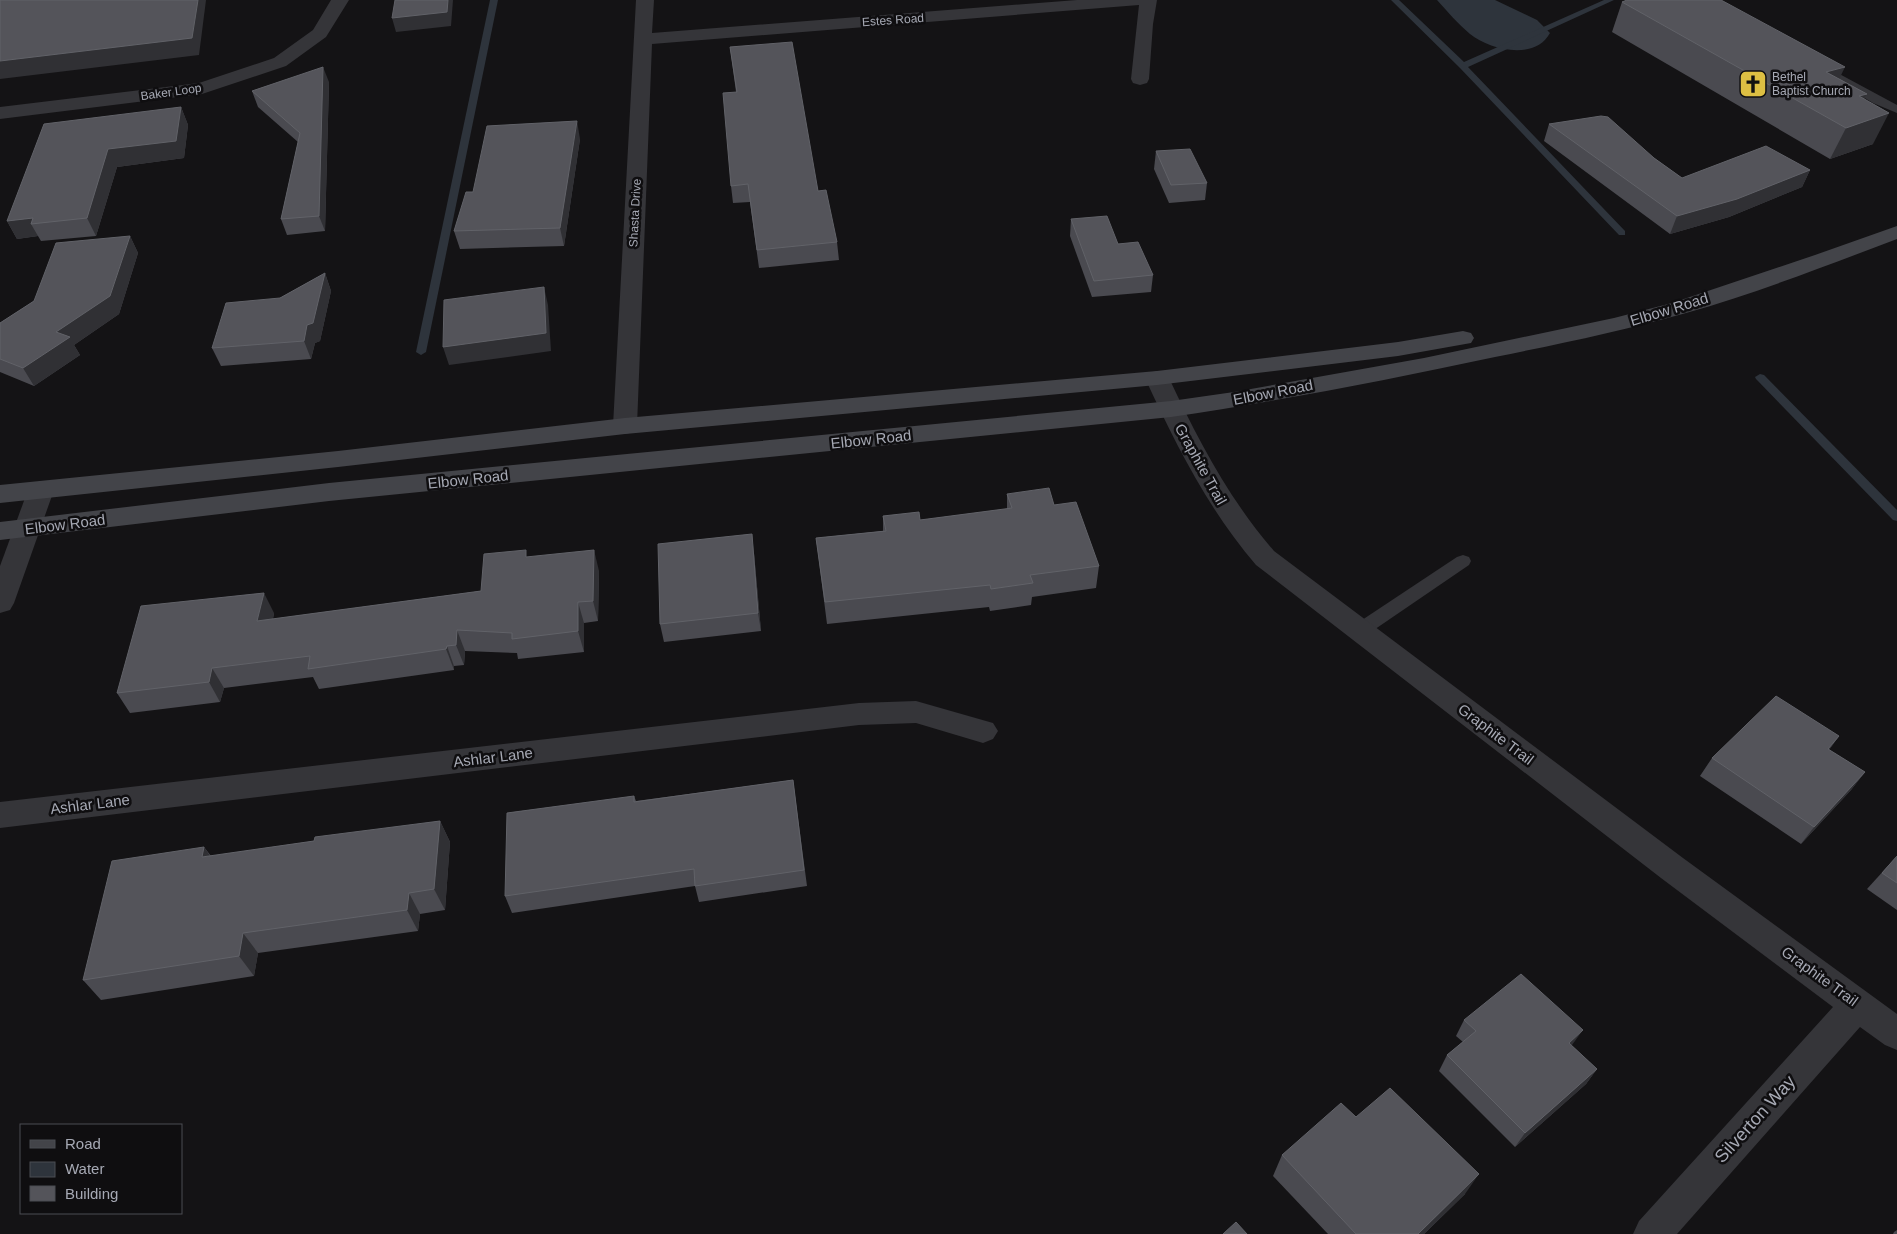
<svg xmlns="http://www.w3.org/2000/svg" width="1897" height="1234" viewBox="0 0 1897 1234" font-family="Arial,sans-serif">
<rect width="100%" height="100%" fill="#141315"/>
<path fill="#2e343c" d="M 1437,0 L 1495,0 L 1537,20 L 1550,33 C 1535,61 1490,50 1470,34 C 1458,24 1447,11 1437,0 Z"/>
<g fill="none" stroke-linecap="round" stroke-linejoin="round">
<g fill="#2e343c" fill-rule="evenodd">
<path d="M 490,0 L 498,0 L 426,352 L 421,355 L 416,352 Z"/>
<path d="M 1391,0 L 1399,0 L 1464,62 L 1604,0 L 1614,0 L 1468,67 L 1625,231 L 1625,235 L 1619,235 L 1460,68 Z"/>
<path d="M 1760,374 L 1764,375 L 1897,510 L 1897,521 L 1893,520 L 1756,379 L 1755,377 Z"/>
</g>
<g fill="#353539" fill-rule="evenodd">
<path d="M 1819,63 L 1897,105 L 1897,113 L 1873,103 L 1815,68 L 1813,66 Z"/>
<path d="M 1463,555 L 1469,557 L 1471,561 L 1469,565 L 1365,636 L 1359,638 L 1353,636 L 1350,631 L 1353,626 L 1457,557 Z"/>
</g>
<g fill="#353539" fill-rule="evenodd">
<path d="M 331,0 L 349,0 L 326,37 L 286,66 L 202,94 L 0,119 L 0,107 L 199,83 L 274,58 L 313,30 Z"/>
<path d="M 636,0 L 654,0 L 652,33 L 1077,0 L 1157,0 L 1153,24 L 1149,79 L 1147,83 L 1140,85 L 1133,83 L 1131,79 L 1139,5 L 652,44 L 637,426 L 634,432 L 625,434 L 616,432 L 613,426 Z"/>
<path d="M 1157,371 L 1165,373 L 1169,378 C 1198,440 1229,499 1274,551 L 1683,858 L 1897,1014 L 1897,1050 L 1885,1045 L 1860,1027 L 1677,1234 L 1633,1234 L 1639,1221 L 1833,1007 L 1661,878 L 1256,565 C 1208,509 1176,445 1145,378 L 1149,373 Z"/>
<path d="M 41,481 L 50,484 L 54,490 L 14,603 L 10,610 L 0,613 L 0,566 L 28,490 L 32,484 Z"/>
<path d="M 916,701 L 993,723 L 998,731 L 993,739 L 983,743 L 916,723 L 859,725 L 0,828 L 0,802 L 859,703 Z"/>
</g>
<g fill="#434449" fill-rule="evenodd">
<path d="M 1897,226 L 1897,239 C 1828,265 1757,293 1686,313 C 1623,331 1559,344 1495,357 C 1387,380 1280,401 1171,417 L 329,501 L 0,540 L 0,522 L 329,483 L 1171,401 L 1234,392 L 1424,358 L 1614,318 L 1672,303 L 1815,255 Z"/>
<path d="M 1463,331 L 1471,333 L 1474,338 L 1471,343 L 1398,356 L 1157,385 L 625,434 L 338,467 L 0,503 L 0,485 L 338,451 L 625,418 L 1157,371 L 1398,342 Z"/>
</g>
</g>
<g fill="#4a4a50">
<path d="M 1622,2 L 1839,79 L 1867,94 L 1864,99 L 1873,144 L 1830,159 L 1612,32 Z"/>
<path d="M 730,47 L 818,191 L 837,242 L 839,260 L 759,268 L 750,202 L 733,203 L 731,186 L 736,92 Z"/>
<path d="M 329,82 L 325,231 L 287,235 L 281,219 L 298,142 L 258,107 L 252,91 Z"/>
<path d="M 181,107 L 188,125 L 184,158 L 117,167 L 96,236 L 41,241 L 38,236 L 17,239 L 7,221 Z"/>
<path d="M 1549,124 L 1654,158 L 1682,178 L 1810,170 L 1802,187 L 1729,217 L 1670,234 L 1544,141 Z"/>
<path d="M 580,139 L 564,246 L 460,249 L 454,231 L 473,192 Z"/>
<path d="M 1156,151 L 1207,183 L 1205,200 L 1169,203 L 1154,169 Z"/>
<path d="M 1071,219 L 1118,244 L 1153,275 L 1151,292 L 1092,297 L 1070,236 Z"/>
<path d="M 130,236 L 138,253 L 119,314 L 74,345 L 80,355 L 34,386 L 0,372 L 0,323 L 34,301 Z"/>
<path d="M 325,273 L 331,291 L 320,341 L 315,343 L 311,359 L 221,366 L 212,348 L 280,298 Z"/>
<path d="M 1007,494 L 1054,505 L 1099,566 L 1096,588 L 1032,597 L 1031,605 L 990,611 L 989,607 L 827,624 L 816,538 L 883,531 L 883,516 L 920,520 L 1007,509 Z"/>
<path d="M 754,553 L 761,631 L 664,642 L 660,624 Z"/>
<path d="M 529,557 L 599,571 L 598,621 L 584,623 L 584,652 L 518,659 L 517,653 L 465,651 L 464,665 L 454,666 L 454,670 L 319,689 L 313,677 L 224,688 L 220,702 L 130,713 L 117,693 L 274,613 L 273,619 L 481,591 Z"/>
<path d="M 1839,736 L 1829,750 L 1865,772 L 1851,790 L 1801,844 L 1700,776 L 1712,758 Z"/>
<path d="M 793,780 L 807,886 L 699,902 L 695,886 L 512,913 L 505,896 L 634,796 L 636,801 Z"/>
<path d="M 440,821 L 450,842 L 445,910 L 420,914 L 418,931 L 258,953 L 254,976 L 101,1000 L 83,980 L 204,847 L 211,856 L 314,841 Z"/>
<path d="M 1897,856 L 1897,910 L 1867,889 Z"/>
<path d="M 1464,1020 L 1572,1046 L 1597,1069 L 1586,1084 L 1515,1147 L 1439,1071 L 1447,1055 L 1463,1042 L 1456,1036 Z"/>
<path d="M 1356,1117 L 1465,1194 L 1424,1234 L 1328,1234 L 1273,1176 L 1282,1155 Z"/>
<path d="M 1897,1230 L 1897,1234 L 1893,1234 L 1894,1232 Z"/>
</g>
<g fill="#303034">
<path d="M 198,0 L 206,0 L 199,55 L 0,79 L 0,61 Z"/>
<path d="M 448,0 L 453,0 L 451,26 L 396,32 L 392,18 Z"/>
<path d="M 323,67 L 329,82 L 325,231 L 319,216 Z"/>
<path d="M 1845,67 L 1830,98 L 1826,72 Z"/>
<path d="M 1867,94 L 1851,125 L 1859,96 Z"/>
<path d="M 181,107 L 188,125 L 184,158 L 117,167 L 96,236 L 87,218 L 108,149 Z"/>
<path d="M 1889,113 L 1873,144 L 1830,159 L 1846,128 Z"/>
<path d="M 577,121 L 580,139 L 564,246 L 560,228 Z"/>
<path d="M 1810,170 L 1802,187 L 1729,217 L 1670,234 L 1677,216 Z"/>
<path d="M 33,218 L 31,224 L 38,236 L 17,239 L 7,221 Z"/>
<path d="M 130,236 L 138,253 L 119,314 L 74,345 L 80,355 L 34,386 L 23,368 L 56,332 Z"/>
<path d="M 325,273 L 331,291 L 320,341 L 315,343 L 311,359 L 304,341 L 307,325 Z"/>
<path d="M 544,287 L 548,305 L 551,351 L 449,365 L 443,347 Z"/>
<path d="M 752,534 L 754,553 L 761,631 L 758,613 Z"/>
<path d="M 594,550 L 599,571 L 598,621 L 593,601 Z"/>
<path d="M 264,593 L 274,613 L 268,641 L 257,621 Z"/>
<path d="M 578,602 L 584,623 L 584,652 L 578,631 Z"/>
<path d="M 457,630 L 465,651 L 464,665 L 456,645 Z"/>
<path d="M 447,646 L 454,666 L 454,670 L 446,649 Z"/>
<path d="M 212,668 L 224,688 L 220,702 L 209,682 Z"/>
<path d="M 1839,736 L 1826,754 L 1828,749 Z"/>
<path d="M 1865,772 L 1851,790 L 1801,844 L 1814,827 Z"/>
<path d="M 440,821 L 450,842 L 445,910 L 434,889 Z"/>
<path d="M 204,847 L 219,869 L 202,857 Z"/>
<path d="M 409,893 L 420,914 L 418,931 L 407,910 Z"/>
<path d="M 243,933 L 258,953 L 254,976 L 239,956 Z"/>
<path d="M 1583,1030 L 1572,1045 L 1558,1058 L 1569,1043 Z"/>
<path d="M 1597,1069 L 1586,1084 L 1515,1147 L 1525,1133 Z"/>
<path d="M 1479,1174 L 1465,1194 L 1424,1234 L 1418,1234 Z"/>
</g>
<g fill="#54545a" stroke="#616268">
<path d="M 0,0 L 198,0 L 192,38 L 0,61 Z"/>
<path d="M 395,0 L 448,0 L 447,12 L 392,18 Z"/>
<path d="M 1627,0 L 1721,0 L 1845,67 L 1826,72 L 1867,94 L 1859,96 L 1889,113 L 1846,128 L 1622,2 Z"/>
<path d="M 792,42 L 818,191 L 826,190 L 837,242 L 757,250 L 748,184 L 731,186 L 723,93 L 737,92 L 730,47 Z"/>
<path d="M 323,67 L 319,216 L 281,219 L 300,133 L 252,91 Z"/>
<path d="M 181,107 L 176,141 L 108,149 L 87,218 L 31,224 L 33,218 L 7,221 L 44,124 Z"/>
<path d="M 1601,116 L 1608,117 L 1654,158 L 1682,178 L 1766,146 L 1810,170 L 1737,199 L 1677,216 L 1549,124 Z"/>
<path d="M 577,121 L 560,228 L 454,231 L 466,192 L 473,192 L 487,126 Z"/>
<path d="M 1190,149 L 1207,183 L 1171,185 L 1156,151 Z"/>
<path d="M 1107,216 L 1118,244 L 1138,242 L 1153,275 L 1094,281 L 1071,219 Z"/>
<path d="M 130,236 L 110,296 L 56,332 L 70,337 L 23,368 L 0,359 L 0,323 L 34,301 L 56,243 Z"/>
<path d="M 325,273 L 313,323 L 307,325 L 304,341 L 212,348 L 226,303 L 280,298 Z"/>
<path d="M 544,287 L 546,333 L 443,347 L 444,300 Z"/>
<path d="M 1049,488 L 1054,505 L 1076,502 L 1099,566 L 1030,575 L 1033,583 L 991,589 L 990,585 L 825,602 L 816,538 L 886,531 L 883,516 L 919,512 L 920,520 L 1012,508 L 1007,494 Z"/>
<path d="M 752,534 L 758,613 L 660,624 L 658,544 Z"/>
<path d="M 526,550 L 526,557 L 594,550 L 593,601 L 578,602 L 578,631 L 512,639 L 512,633 L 457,630 L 456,645 L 447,646 L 446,649 L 308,669 L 310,656 L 212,668 L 209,682 L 117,693 L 141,606 L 264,593 L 257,621 L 481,591 L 484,554 Z"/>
<path d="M 1776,696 L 1839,736 L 1828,749 L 1865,772 L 1814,827 L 1712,758 Z"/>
<path d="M 793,780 L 804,870 L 695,886 L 694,869 L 505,896 L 507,813 L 634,796 L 634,802 Z"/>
<path d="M 440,821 L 434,889 L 409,893 L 407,910 L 243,933 L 239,956 L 83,980 L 112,861 L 204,847 L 202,857 L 314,841 L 315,837 Z"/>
<path d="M 1897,856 L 1897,883 L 1882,873 Z"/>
<path d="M 1521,974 L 1583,1030 L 1569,1043 L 1597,1069 L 1525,1133 L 1447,1055 L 1476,1031 L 1464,1020 Z"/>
<path d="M 1390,1088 L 1479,1174 L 1418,1234 L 1356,1234 L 1282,1155 L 1341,1103 L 1356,1117 Z"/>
<path d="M 1236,1222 L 1247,1234 L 1223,1234 Z"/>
</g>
<defs>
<g id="church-square" transform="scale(1.4375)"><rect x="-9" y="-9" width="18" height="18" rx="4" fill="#ddbf43" stroke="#0f0e10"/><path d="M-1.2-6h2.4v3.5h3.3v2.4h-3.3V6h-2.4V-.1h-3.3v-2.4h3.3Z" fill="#111"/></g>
</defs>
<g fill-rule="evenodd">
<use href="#church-square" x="1753" y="84"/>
</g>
<g text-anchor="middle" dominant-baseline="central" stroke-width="5" stroke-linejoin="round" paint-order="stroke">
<g font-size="12" fill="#a6a9b4" stroke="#0f0e10">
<text transform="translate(893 20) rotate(-4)">Estes Road</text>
<text transform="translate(171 92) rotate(-8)">Baker Loop</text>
<text transform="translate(635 213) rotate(-87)">Shasta Drive</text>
</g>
<g font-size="12" fill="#a6a9b4" stroke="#0f0e10" text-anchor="start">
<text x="1772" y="77">Bethel<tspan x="1772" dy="14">Baptist Church</tspan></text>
</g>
<g font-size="15" fill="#a6a9b4" stroke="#0f0e10">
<text transform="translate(1669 309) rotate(-17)">Elbow Road</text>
<text transform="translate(1273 392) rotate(-11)">Elbow Road</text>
<text transform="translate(871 439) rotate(-6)">Elbow Road</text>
<text transform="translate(1201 464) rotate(61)">Graphite Trail</text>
<text transform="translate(468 479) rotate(-6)">Elbow Road</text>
<text transform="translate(65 524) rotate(-7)">Elbow Road</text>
<text transform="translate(1496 734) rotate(37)">Graphite Trail</text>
<text transform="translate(493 757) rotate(-7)">Ashlar Lane</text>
<text transform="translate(90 804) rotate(-7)">Ashlar Lane</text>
<text transform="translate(1820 976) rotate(36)">Graphite Trail</text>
</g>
<g font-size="18" fill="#a6a9b4" stroke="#0f0e10">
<text transform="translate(1755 1119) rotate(-48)">Silverton Way</text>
</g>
</g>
<rect x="20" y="1124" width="162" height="90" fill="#0f0e10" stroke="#4b4c52"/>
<rect x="30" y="1140" width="25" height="8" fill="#434449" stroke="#4b4c52"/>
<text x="65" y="1149" font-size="15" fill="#a6a9b4">Road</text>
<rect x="30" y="1162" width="25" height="15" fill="#2e343c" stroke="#4b4c52"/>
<text x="65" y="1174" font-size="15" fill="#a6a9b4">Water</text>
<rect x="30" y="1186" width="25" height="15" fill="#54545a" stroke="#4b4c52"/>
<text x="65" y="1199" font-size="15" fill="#a6a9b4">Building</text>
</svg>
